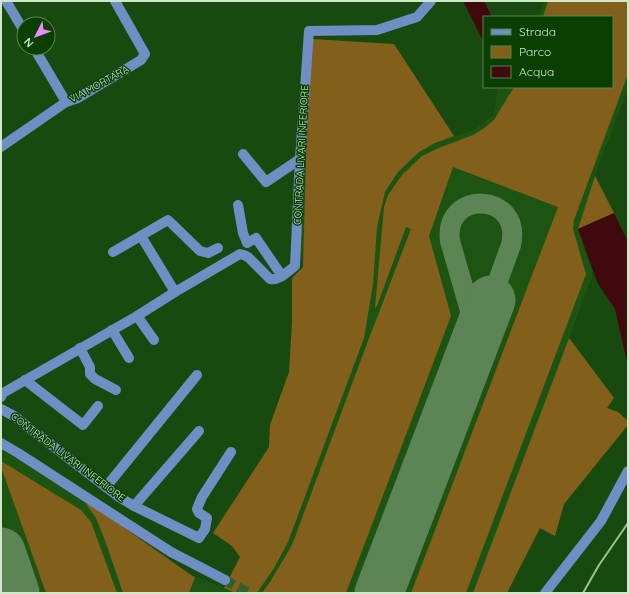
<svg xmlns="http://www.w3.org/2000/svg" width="629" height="594" viewBox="0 0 629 594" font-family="Quicksand,sans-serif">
<rect width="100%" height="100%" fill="#18490e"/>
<path fill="#1d5412" d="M 544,1 L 628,1 L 628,89 L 595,175 L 614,213 L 578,229 L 593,274 L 569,338 L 614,398 L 607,408 L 618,412 L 628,421 L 628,425 L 564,504 L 555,536 L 540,528 L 507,593 L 1,593 L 1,449 L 102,512 L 191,575 L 224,588 L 240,557 L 232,546 L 213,533 L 269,447 L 270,425 L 289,372 L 292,322 L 292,278 L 303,267 L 300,250 L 312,39 L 394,44 L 454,136 L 474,130 L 494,114 L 498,87 L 612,87 L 612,17 L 538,17 Z"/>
<g fill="#82601b">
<path d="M 548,1 L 628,1 L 628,74 L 574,220 L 573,229 L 586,274 L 466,593 L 411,593 L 558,207 L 453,167 L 429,236 L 451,316 L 346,593 L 262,593 L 270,582 L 292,545 L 368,341 L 411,229 L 406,227 L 377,306 L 375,308 L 384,207 L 388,195 L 402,175 L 422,156 L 439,148 L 473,135 L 483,129 L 494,120 L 514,87 L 612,87 L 612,17 L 543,17 Z"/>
<path d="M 312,39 L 394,44 L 454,136 L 435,143 L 419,152 L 398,172 L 385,192 L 377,227 L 373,284 L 364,338 L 288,542 L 274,568 L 257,593 L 236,593 L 224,588 L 240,557 L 232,546 L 213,533 L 269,447 L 270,425 L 289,372 L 292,322 L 292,278 L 303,267 L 307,123 Z"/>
<path d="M 595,176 L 614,213 L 578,229 Z"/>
<path d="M 569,338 L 614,398 L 607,408 L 618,412 L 628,421 L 628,425 L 564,504 L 555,536 L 540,528 L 507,593 L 473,593 Z"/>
<path d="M 1,461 L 81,510 L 91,522 L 117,593 L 46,593 L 1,467 Z"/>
<path d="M 87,503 L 102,512 L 191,575 L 195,577 L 189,593 L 123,593 L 106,543 L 96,518 L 86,504 Z"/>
</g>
<g fill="#3f090e">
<path d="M 463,1 L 484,1 L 492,17 L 484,17 L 484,43 Z"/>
<path d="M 614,213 L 628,242 L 628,366 L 615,309 L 598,284 L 578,229 Z"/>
</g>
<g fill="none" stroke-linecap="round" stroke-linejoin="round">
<path stroke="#5c8454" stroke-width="20" d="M 472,348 L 474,335 L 473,321 L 450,241 C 443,189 523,192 511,245 L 491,300"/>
<g stroke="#5c8454" stroke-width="49">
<path d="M 1,552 L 15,593"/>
<path d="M 379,593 L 491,300"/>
</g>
<path stroke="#33612a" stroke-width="10" stroke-dasharray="10 5" stroke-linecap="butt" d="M 225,580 L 249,593"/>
<g stroke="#6f8ec4" stroke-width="10">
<path d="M 6,1 L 24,31"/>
<path d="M 34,48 L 66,102"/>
<path d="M 1,147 L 66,102 L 78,98 L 141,60 L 145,54 L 115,1"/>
<path d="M 243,154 L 266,182 L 300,159"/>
<path d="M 238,205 L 243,233 L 247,243 L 256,238 L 282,276"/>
<path d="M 113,252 L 168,220 L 200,251 L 208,253 L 218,248"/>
<path d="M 175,292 L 240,254 L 244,255 L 248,257 L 270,279 C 279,281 288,271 295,266 L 300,159 L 309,31 L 377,30 L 417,17 L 431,1"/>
<path d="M 137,316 L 154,340"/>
<path d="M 112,330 L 129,358"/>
<path d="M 80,348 L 90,367 L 90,374 L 95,379 L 116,390"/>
<path d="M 25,380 L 83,425 L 98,406"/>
<path d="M 1,397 L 3,393 L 137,316 L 175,292 L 141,236"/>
<path d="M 1,409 L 14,416 L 119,497 L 134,506 L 199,538 L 205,529 L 207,518 L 199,513 L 197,509 L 202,497 L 231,452"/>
<path d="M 1,443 L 18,453 L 171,552 L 225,580"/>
<path d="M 106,487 L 197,375"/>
<path d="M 134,506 L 199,431"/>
<path d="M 545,593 L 601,521 L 628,471"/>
</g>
<path stroke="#9fbf99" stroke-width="2" d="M 583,593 L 599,565 L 628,523"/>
</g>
<g text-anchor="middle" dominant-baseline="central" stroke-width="3" stroke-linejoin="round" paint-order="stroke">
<g font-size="10" fill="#cee8c9" stroke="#0b3e01">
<text transform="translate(99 84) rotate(-29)">VIA MORTARA</text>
<text transform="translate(301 155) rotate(-87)">CONTRADA LIVARI INFERIORE</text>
<text transform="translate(68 457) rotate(37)">CONTRADA LIVARI INFERIORE</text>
</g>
</g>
<rect width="629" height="594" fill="none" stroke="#cee8c9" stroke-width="4"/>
<rect x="483" y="16" width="130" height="72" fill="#0b3e01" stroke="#598251"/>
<rect x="491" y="29" width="20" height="6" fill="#6f8ec4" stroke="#598251"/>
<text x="519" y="36" font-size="12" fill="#cee8c9">Strada</text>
<rect x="491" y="46" width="20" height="12" fill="#82601b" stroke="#598251"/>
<text x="519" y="56" font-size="12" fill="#cee8c9">Parco</text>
<rect x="491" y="66" width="20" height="12" fill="#3f090e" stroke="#598251"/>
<text x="519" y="76" font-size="12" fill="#cee8c9">Acqua</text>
<g transform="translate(36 36) rotate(228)"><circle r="19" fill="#0b3e01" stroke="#598251"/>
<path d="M0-3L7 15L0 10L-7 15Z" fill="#ea8dfd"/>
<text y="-6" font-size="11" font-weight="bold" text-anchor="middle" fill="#cee8c9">N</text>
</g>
</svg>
